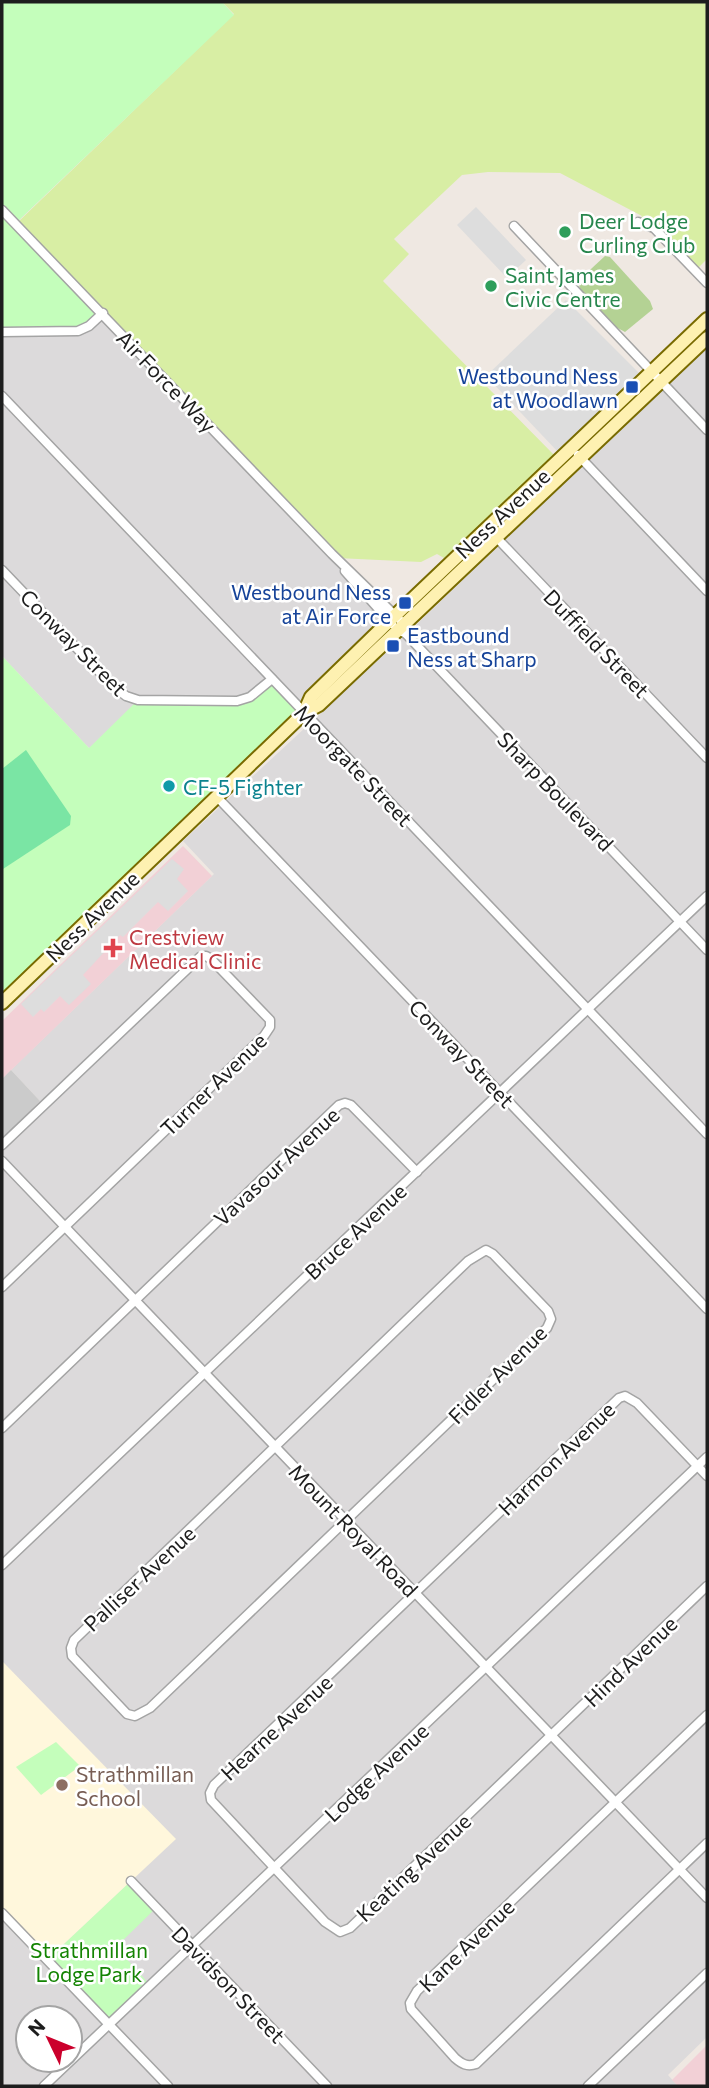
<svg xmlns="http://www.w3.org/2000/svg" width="709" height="2088" viewBox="0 0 709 2088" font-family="Commissioner,sans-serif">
<rect width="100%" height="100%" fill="#efe8e2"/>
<g fill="#dcdadb" fill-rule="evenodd">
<path d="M 103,313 L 332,554 L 389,621 L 304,713 L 257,693 L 89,748 L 2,656 L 2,332 Z"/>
<path d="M 707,347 L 707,2037 L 668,2075 L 678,2086 L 2,2086 L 2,1913 L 109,2024 L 115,1947 L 131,1881 L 69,1731 L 2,1661 L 2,1139 L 40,1101 L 11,1070 L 214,874 L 183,841 L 417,624 ZM 28,2018 L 70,2018 L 70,2060 L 28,2060 Z"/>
</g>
<g fill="#f2d0d6">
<path d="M 183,846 L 212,876 L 2,1079 L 2,1021 Z"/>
<path d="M 707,2045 L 707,2086 L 678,2086 L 672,2080 Z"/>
</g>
<path fill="#fff7dc" d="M 2,1661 L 176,1839 L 47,1960 L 2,1913 Z"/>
<path fill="#cbcbcb" d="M 11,1070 L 40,1101 L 2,1139 L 2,1079 Z"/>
<path fill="#d8eea4" d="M 222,2 L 707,2 L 707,259 L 695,271 L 654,228 L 638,222 L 642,216 L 560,173 L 488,172 L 462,175 L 394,239 L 409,254 L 383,281 L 559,460 L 451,562 L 437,554 L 421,562 L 337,558 L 16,224 L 234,14 Z"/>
<path fill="#b4d294" d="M 605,256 L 610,257 L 650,301 L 653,309 L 625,332 L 614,326 L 580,289 L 578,281 Z"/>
<g fill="#c4febb">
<path d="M 2,2 L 222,2 L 234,15 L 16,223 L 103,313 L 85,328 L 2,332 Z"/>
<path d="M 2,656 L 89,748 L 138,700 L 237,701 L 272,679 L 304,713 L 2,1003 Z"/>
<path d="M 56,1742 L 80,1766 L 41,1795 L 16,1767 Z"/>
<path d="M 131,1881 L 156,1908 L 116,1947 L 150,1985 L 109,2025 L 47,1960 Z"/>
</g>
<path fill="#7ae5a4" d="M 26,750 L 71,816 L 70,825 L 3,869 L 2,769 Z"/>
<g fill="#ddd">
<path d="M 476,207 L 526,260 L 507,278 L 457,225 Z"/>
<path d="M 566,300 L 640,374 L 558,452 L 486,376 Z"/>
<path d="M 172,859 L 184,869 L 177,879 L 188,891 L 168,911 L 158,902 L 123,937 L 120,935 L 83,975 L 91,984 L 69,1005 L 60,996 L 44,1012 L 41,1009 L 33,1017 L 21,1004 Z"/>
</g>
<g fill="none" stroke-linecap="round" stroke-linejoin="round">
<g stroke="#a4a4a4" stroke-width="11">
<g id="street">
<path d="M 2,210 L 332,554 L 405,625 L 405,632"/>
<path d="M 638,222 L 654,228 L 707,283"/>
<path d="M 514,226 L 707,430"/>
<path d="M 2,332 L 78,331 L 89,326 L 103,313"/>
<path d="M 2,396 L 707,1134"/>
<path d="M 578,455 L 707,591"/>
<path d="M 494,535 L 707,758"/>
<path d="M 2,570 L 112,685 L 126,696 L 138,700 L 237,701 L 250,697 L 272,679"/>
<path d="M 345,571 L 392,624"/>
<path d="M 402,632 L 406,634 L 707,950"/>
<path d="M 217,797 L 707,1309"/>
<path d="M 2,1145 L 200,957 L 206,956 L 211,959 L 270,1020 L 270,1027 L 264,1036 L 2,1287"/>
<path d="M 2,1161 L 707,1898"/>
<path d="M 486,1250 L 493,1254 L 548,1311 L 551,1319 L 547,1328 L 150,1708 L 135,1716 L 127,1714 L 72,1656 L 71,1648 L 74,1640 L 468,1261 Z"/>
<path d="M 2,1428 L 339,1105 L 345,1103 L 351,1105 L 417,1172"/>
<path d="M 707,1476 L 637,1403 L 625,1396 L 619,1398 L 214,1785 L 210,1793 L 211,1800 L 325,1922 L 340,1932 L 350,1928 L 707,1586"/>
<path d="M 2,1565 L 707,896"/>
<path d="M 707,1715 L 417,1991 L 410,2003 L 411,2009 L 455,2058 C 462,2064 467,2067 476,2064 L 707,1843"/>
<path d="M 131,1881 L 327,2086"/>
<path d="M 2,1913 L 168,2086"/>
<path d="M 44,2086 L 707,1457"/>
<path d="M 588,2086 L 707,1973"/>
</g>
</g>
<g stroke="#796b00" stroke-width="16">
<g id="secondary">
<path d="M 304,713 L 311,697 L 383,627 L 707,319"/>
<path d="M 2,1003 L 304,713 L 319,705 L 707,338"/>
</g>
</g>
<use href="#street" stroke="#fff" stroke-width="8"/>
<use href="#secondary" stroke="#fef1b1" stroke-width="12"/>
</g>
<g fill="#2e9e5b" stroke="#fff" stroke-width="2.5">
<circle cx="565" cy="232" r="7"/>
<circle cx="491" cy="286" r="7"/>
</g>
<g fill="#1a4fb4" stroke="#fff" stroke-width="2.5">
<rect x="625" y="380" width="14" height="14" rx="3.5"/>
<rect x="398" y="596" width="14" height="14" rx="3.5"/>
<rect x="386" y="639" width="14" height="14" rx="3.5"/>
</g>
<circle fill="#0f9aa8" stroke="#fff" stroke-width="2.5" cx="169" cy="786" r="7"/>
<path fill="#e0444e" stroke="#fff" stroke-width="2.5" d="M109.5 937.5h7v7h7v7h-7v7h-7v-7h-7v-7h7z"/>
<circle fill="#8d6e63" stroke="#fff" stroke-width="2.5" cx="62" cy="1785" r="7"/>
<g text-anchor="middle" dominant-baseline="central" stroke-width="5" stroke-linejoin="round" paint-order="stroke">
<g font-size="21" fill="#27864d" stroke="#fff" text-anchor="start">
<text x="579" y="220">Deer Lodge<tspan x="579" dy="24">Curling Club</tspan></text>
<text x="505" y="274">Saint James<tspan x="505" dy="24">Civic Centre</tspan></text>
</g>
<g font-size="21" fill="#164399" stroke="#fff" text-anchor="end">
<text x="618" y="375">Westbound Ness<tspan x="618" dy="24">at Woodlawn</tspan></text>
<text x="391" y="591">Westbound Ness<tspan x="391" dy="24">at Air Force</tspan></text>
<text x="407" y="634" text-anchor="start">Eastbound<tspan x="407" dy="24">Ness at Sharp</tspan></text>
</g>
<g font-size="21" fill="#1d1d1d" stroke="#fff">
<text transform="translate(167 381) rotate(46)">Air Force Way</text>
<text transform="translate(502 513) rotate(-43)">Ness Avenue</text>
<text transform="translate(74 642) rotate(45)">Conway Street</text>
<text transform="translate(597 643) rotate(46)">Duffield Street</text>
<text transform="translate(354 765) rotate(46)">Moorgate Street</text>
<text transform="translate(556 791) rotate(46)">Sharp Boulevard</text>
<text transform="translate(92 916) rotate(-44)">Ness Avenue</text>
<text transform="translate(462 1053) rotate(46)">Conway Street</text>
<text transform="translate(213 1084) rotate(-44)">Turner Avenue</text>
<text transform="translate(276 1166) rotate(-43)">Vavasour Avenue</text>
<text transform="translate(355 1231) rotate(-43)">Bruce Avenue</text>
<text transform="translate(497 1374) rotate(-45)">Fidler Avenue</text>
<text transform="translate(556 1458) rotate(-44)">Harmon Avenue</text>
<text transform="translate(354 1530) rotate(46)">Mount Royal Road</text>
<text transform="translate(139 1578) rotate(-43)">Palliser Avenue</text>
<text transform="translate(630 1661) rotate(-44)">Hind Avenue</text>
<text transform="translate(276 1727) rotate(-43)">Hearne Avenue</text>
<text transform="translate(376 1772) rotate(-43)">Lodge Avenue</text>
<text transform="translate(413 1867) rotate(-43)">Keating Avenue</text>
<text transform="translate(466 1945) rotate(-44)">Kane Avenue</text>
<text transform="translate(229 1984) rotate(46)">Davidson Street</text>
</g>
<g font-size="21" fill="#0d838f" stroke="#fff" text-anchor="start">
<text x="183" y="786">CF-5 Fighter</text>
</g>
<g font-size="21" fill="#be3a42" stroke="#fff" text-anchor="start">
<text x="129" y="936">Crestview<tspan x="129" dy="24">Medical Clinic</tspan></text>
</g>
<g font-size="21" fill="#785e54" stroke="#fff" text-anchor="start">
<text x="76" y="1773">Strathmillan<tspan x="76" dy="24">School</tspan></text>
</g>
<g font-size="21" fill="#148403" stroke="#fff">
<text x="89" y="1949">Strathmillan<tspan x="89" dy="24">Lodge Park</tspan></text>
</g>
</g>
<rect width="709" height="2088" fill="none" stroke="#1d1d1d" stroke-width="7"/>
<g transform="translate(49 2039) rotate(313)"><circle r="33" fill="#ffffff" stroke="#a5a5a5" stroke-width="2"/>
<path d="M0-5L12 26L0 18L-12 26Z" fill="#cb002c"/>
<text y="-10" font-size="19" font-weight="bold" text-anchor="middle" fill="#1d1d1d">N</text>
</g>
</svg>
